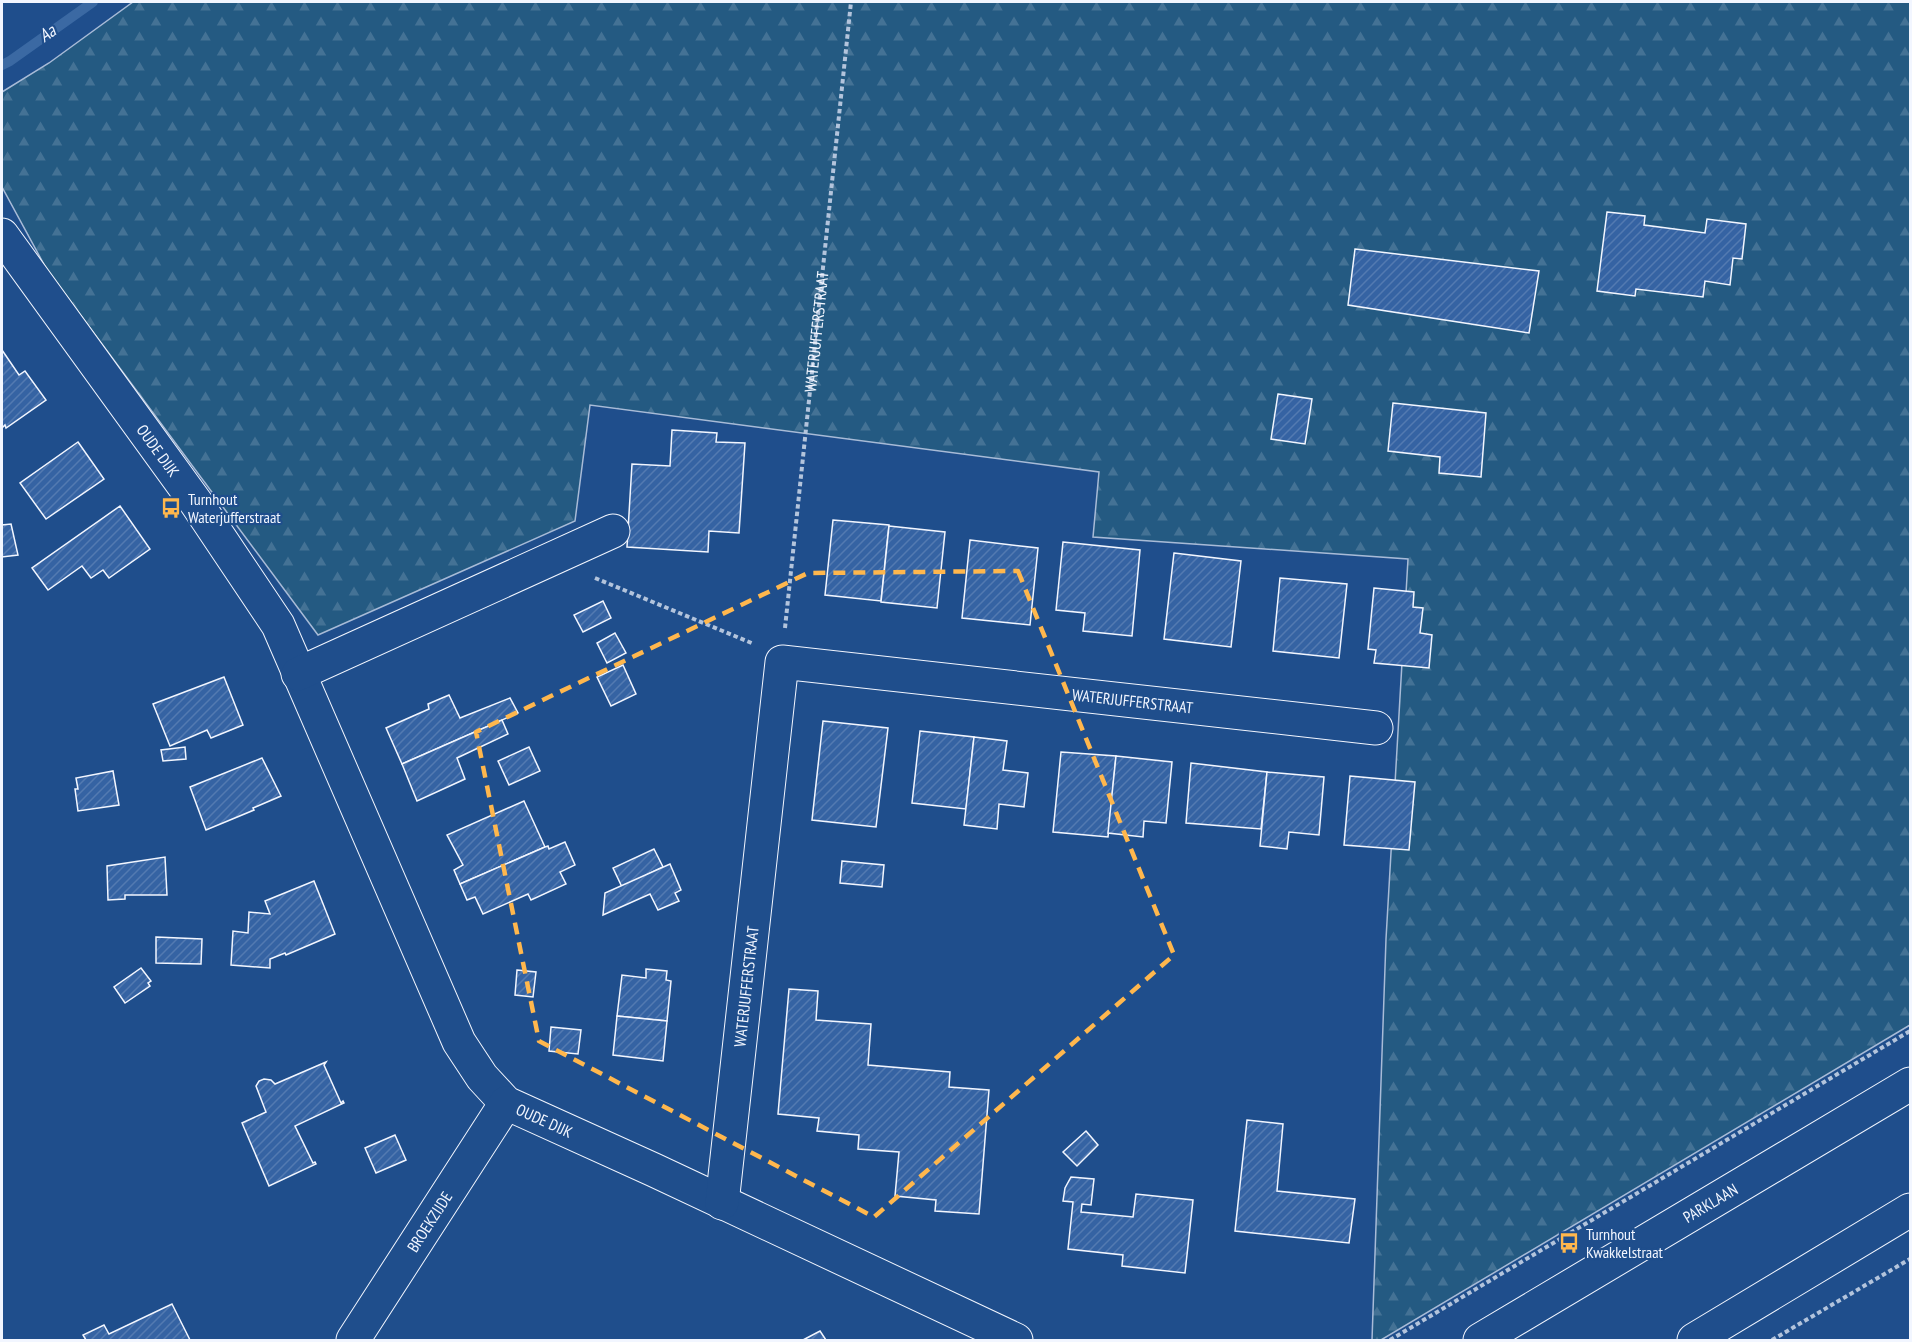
<svg xmlns="http://www.w3.org/2000/svg" width="1912" height="1342" viewBox="0 0 1912 1342" font-family="'PT Sans Narrow',sans-serif">
<defs>
<pattern id="forest-firs" width="22" height="20" patternUnits="userSpaceOnUse" patternTransform="scale(1.5)"><rect width="22" height="20" fill="#245a82"/><path d="M5 1l3.5 6h-7zM16 11l3.5 6h-7z" fill="#447295"/></pattern>
<pattern id="building-hatch" width="6" height="6" patternUnits="userSpaceOnUse" patternTransform="scale(1.5)"><rect width="6" height="6" fill="#3563a3"/><path d="M-1 1l2-2M0 6l6-6M5 7l2-2" fill="none" stroke="#537ab1"/></pattern>
</defs>
<rect width="100%" height="100%" fill="#1f4e8c"/>
<path fill="url(#forest-firs)" stroke="#a8bbd7" stroke-width="1.5" d="M 133,2 L 1910,2 L 1910,1025 L 1381,1340 L 1372,1340 L 1386,939 L 1408,559 L 1093,537 L 1099,472 L 590,405 L 575,521 L 318,635 L 47,270 L 2,187 L 2,92 L 49,63 Z"/>
<g fill="none" stroke-linecap="round" stroke-linejoin="round">
<path stroke="#3b69a3" stroke-width="10" d="M 2,65 L 10,61 L 93,2"/>
</g>
<g fill="url(#building-hatch)" stroke="#f2f6ff" stroke-width="1.5">
<path d="M 1607,212 L 1645,216 L 1644,225 L 1705,233 L 1707,219 L 1746,224 L 1742,259 L 1733,258 L 1730,285 L 1705,281 L 1703,297 L 1636,289 L 1635,296 L 1597,291 Z"/>
<path d="M 1355,249 L 1539,271 L 1529,333 L 1348,305 Z"/>
<path d="M 2,350 L 19,375 L 25,371 L 46,400 L 6,428 L 5,425 L 2,428 Z"/>
<path d="M 1278,394 L 1312,399 L 1305,444 L 1271,439 Z"/>
<path d="M 1393,403 L 1486,413 L 1481,477 L 1439,473 L 1440,457 L 1388,451 Z"/>
<path d="M 672,430 L 717,433 L 716,442 L 745,443 L 739,533 L 709,531 L 708,552 L 627,547 L 632,464 L 670,466 Z"/>
<path d="M 78,442 L 104,479 L 46,519 L 20,483 Z"/>
<path d="M 120,506 L 150,549 L 109,578 L 103,570 L 91,578 L 82,566 L 48,590 L 32,568 Z"/>
<path d="M 833,520 L 889,525 L 881,601 L 825,595 Z"/>
<path d="M 11,524 L 18,555 L 2,557 L 2,525 Z"/>
<path d="M 889,526 L 945,532 L 937,608 L 881,602 Z"/>
<path d="M 970,540 L 1038,548 L 1030,625 L 962,618 Z"/>
<path d="M 1063,542 L 1140,550 L 1132,636 L 1083,631 L 1085,613 L 1056,610 Z"/>
<path d="M 1174,553 L 1241,561 L 1231,647 L 1164,639 Z"/>
<path d="M 1280,578 L 1347,584 L 1339,658 L 1273,651 Z"/>
<path d="M 1374,588 L 1414,592 L 1413,607 L 1423,608 L 1420,633 L 1432,635 L 1429,668 L 1374,663 L 1376,650 L 1368,649 Z"/>
<path d="M 603,601 L 611,618 L 583,632 L 574,615 Z"/>
<path d="M 615,633 L 626,653 L 607,663 L 597,643 Z"/>
<path d="M 623,665 L 636,694 L 611,706 L 597,677 Z"/>
<path d="M 224,677 L 243,725 L 211,738 L 207,730 L 170,746 L 153,704 Z"/>
<path d="M 449,695 L 460,718 L 510,698 L 518,713 L 402,764 L 386,728 L 429,709 L 428,704 Z"/>
<path d="M 502,720 L 508,734 L 457,758 L 465,779 L 417,801 L 402,764 Z"/>
<path d="M 823,721 L 888,728 L 876,827 L 812,820 Z"/>
<path d="M 920,731 L 974,737 L 966,809 L 912,803 Z"/>
<path d="M 974,737 L 1007,741 L 1003,770 L 1028,773 L 1024,807 L 999,804 L 997,829 L 964,825 Z"/>
<path d="M 185,747 L 186,759 L 163,761 L 161,750 Z"/>
<path d="M 529,747 L 540,771 L 509,785 L 498,761 Z"/>
<path d="M 1061,752 L 1116,756 L 1108,837 L 1053,832 Z"/>
<path d="M 1116,756 L 1172,762 L 1166,823 L 1144,821 L 1143,837 L 1108,833 Z"/>
<path d="M 262,758 L 281,796 L 253,808 L 254,810 L 206,830 L 190,787 Z"/>
<path d="M 1191,763 L 1267,772 L 1261,829 L 1186,823 Z"/>
<path d="M 113,771 L 119,805 L 78,811 L 75,789 L 78,789 L 76,778 Z"/>
<path d="M 1267,772 L 1324,777 L 1319,835 L 1289,832 L 1287,849 L 1260,846 Z"/>
<path d="M 1350,776 L 1415,782 L 1409,850 L 1344,845 Z"/>
<path d="M 524,801 L 545,847 L 460,884 L 454,870 L 463,865 L 447,835 Z"/>
<path d="M 565,842 L 575,865 L 560,872 L 566,884 L 531,900 L 528,894 L 483,914 L 475,897 L 467,900 L 460,884 L 545,847 L 548,846 L 549,849 Z"/>
<path d="M 654,849 L 663,867 L 622,887 L 613,868 Z"/>
<path d="M 165,857 L 167,895 L 125,895 L 125,899 L 108,900 L 107,866 Z"/>
<path d="M 842,861 L 884,865 L 882,887 L 840,883 Z"/>
<path d="M 670,864 L 681,890 L 675,893 L 679,901 L 658,910 L 650,894 L 603,915 L 605,893 Z"/>
<path d="M 314,881 L 335,934 L 286,955 L 285,953 L 270,959 L 270,968 L 231,965 L 233,931 L 248,933 L 249,912 L 270,914 L 265,901 Z"/>
<path d="M 156,937 L 202,939 L 201,964 L 156,963 Z"/>
<path d="M 141,968 L 151,981 L 148,983 L 150,986 L 125,1003 L 114,987 Z"/>
<path d="M 646,969 L 667,971 L 666,980 L 671,981 L 667,1021 L 617,1016 L 622,975 L 646,978 Z"/>
<path d="M 517,970 L 536,972 L 533,997 L 515,995 Z"/>
<path d="M 789,989 L 818,991 L 816,1020 L 871,1024 L 868,1065 L 950,1072 L 949,1087 L 989,1090 L 979,1214 L 935,1211 L 936,1200 L 895,1196 L 899,1152 L 858,1149 L 859,1135 L 817,1131 L 819,1118 L 778,1114 Z"/>
<path d="M 617,1016 L 667,1021 L 663,1061 L 613,1055 Z"/>
<path d="M 551,1027 L 581,1030 L 578,1054 L 549,1051 Z"/>
<path d="M 326,1062 L 324,1065 L 341,1103 L 343,1101 L 344,1103 L 295,1126 L 313,1163 L 315,1162 L 316,1164 L 269,1186 L 242,1123 L 266,1112 L 256,1086 L 259,1081 L 264,1079 L 271,1080 L 275,1084 Z"/>
<path d="M 1247,1120 L 1283,1124 L 1277,1191 L 1355,1199 L 1349,1243 L 1235,1231 Z"/>
<path d="M 1086,1131 L 1098,1145 L 1077,1166 L 1063,1152 Z"/>
<path d="M 395,1135 L 406,1160 L 376,1173 L 365,1148 Z"/>
<path d="M 1071,1177 L 1094,1179 L 1091,1205 L 1082,1204 L 1081,1212 L 1133,1217 L 1136,1194 L 1193,1200 L 1185,1273 L 1122,1266 L 1123,1255 L 1068,1249 L 1073,1202 L 1063,1201 L 1065,1188 Z"/>
<path d="M 172,1304 L 190,1340 L 86,1340 L 83,1335 L 104,1325 L 109,1334 Z"/>
<path d="M 820,1331 L 826,1340 L 803,1340 Z"/>
</g>
<g fill="none" stroke-linecap="round" stroke-linejoin="round">
<g stroke="#f2f6ff" stroke-width="35">
<g id="minor">
<path id="s2" d="M 2,235 L 197,504 L 278,625 L 459,1042 L 482,1077 L 506,1103 L 654,1170 L 1016,1340"/>
<path d="M 298,674 L 613,531"/>
<path id="s3" d="M 722,1203 L 782,662 L 1376,728"/>
<path id="s4" d="M 353,1340 L 506,1103"/>
</g>
</g>
<g stroke="#f2f6ff" stroke-width="35">
<g id="primary">
<path id="s5" d="M 1480,1340 L 1910,1084"/>
<path d="M 1694,1340 L 1910,1210"/>
</g>
</g>
<g stroke="#b3c4dc" stroke-width="4" stroke-dasharray="4.5 3" stroke-linecap="butt">
<path d="M 595,578 L 754,644"/>
<path id="s1" d="M 785,628 L 851,2"/>
<path d="M 1390,1340 L 1910,1031"/>
<path d="M 1772,1340 L 1910,1259"/>
</g>
<use href="#minor" stroke="#1f4e8c" stroke-width="33"/>
<use href="#primary" stroke="#1f4e8c" stroke-width="33"/>
</g>
<path fill="none" stroke="#ffb74d" stroke-width="4.5" stroke-dasharray="12 8" stroke-linejoin="round" d="M 1018,571 L 1174,955 L 874,1217 L 539,1041 L 476,732 L 808,573 Z"/>
<defs>
<g id="bus-bare" transform="scale(1.62)"><path d="M-5-6H5V4H4V6H2V4H-2V6H-4V4H-5ZM-3.5-4V0h7V-4ZM-3.5 1.2v1.5H-2V1.2ZM2 1.2v1.5H3.5V1.2Z" fill="#ffb74d" stroke="#1f4e8c" stroke-width="2.5" paint-order="stroke"/></g>
</defs>
<g fill-rule="evenodd">
<use href="#bus-bare" x="171" y="508"/>
<use href="#bus-bare" x="1569" y="1243"/>
</g>
<g text-anchor="middle" dominant-baseline="central" stroke-width="4.5" stroke-linejoin="round" paint-order="stroke">
<g font-size="16" fill="#f2f6ff" stroke="#1f4e8c">
<text stroke="none"><textPath href="#s1" startOffset="298">WATERJUFFERSTRAAT</textPath></text>
<text stroke="none"><textPath href="#s2" startOffset="266">OUDE DIJK</textPath></text>
<text stroke="none"><textPath href="#s3" startOffset="897">WATERJUFFERSTRAAT</textPath></text>
<text stroke="none"><textPath href="#s3" startOffset="218">WATERJUFFERSTRAAT</textPath></text>
<text stroke="none"><textPath href="#s2" startOffset="1052">OUDE DIJK</textPath></text>
<text stroke="none"><textPath href="#s5" startOffset="268">PARKLAAN</textPath></text>
<text stroke="none"><textPath href="#s4" startOffset="141">BROEKZIJDE</textPath></text>
</g>
<g font-size="16" fill="#f2f6ff" stroke="#1f4e8c" text-anchor="start">
<text x="188" y="499">Turnhout<tspan x="188" dy="18">Waterjufferstraat</tspan></text>
<text x="1586" y="1234">Turnhout<tspan x="1586" dy="18">Kwakkelstraat</tspan></text>
</g>
<g font-size="18" font-style="italic" fill="#f2f6ff" stroke="#1f4e8c">
<text transform="translate(47 33) rotate(-35)">Aa</text>
</g>
</g>
<rect width="1912" height="1342" fill="none" stroke="#f2f6ff" stroke-width="6"/>
</svg>
